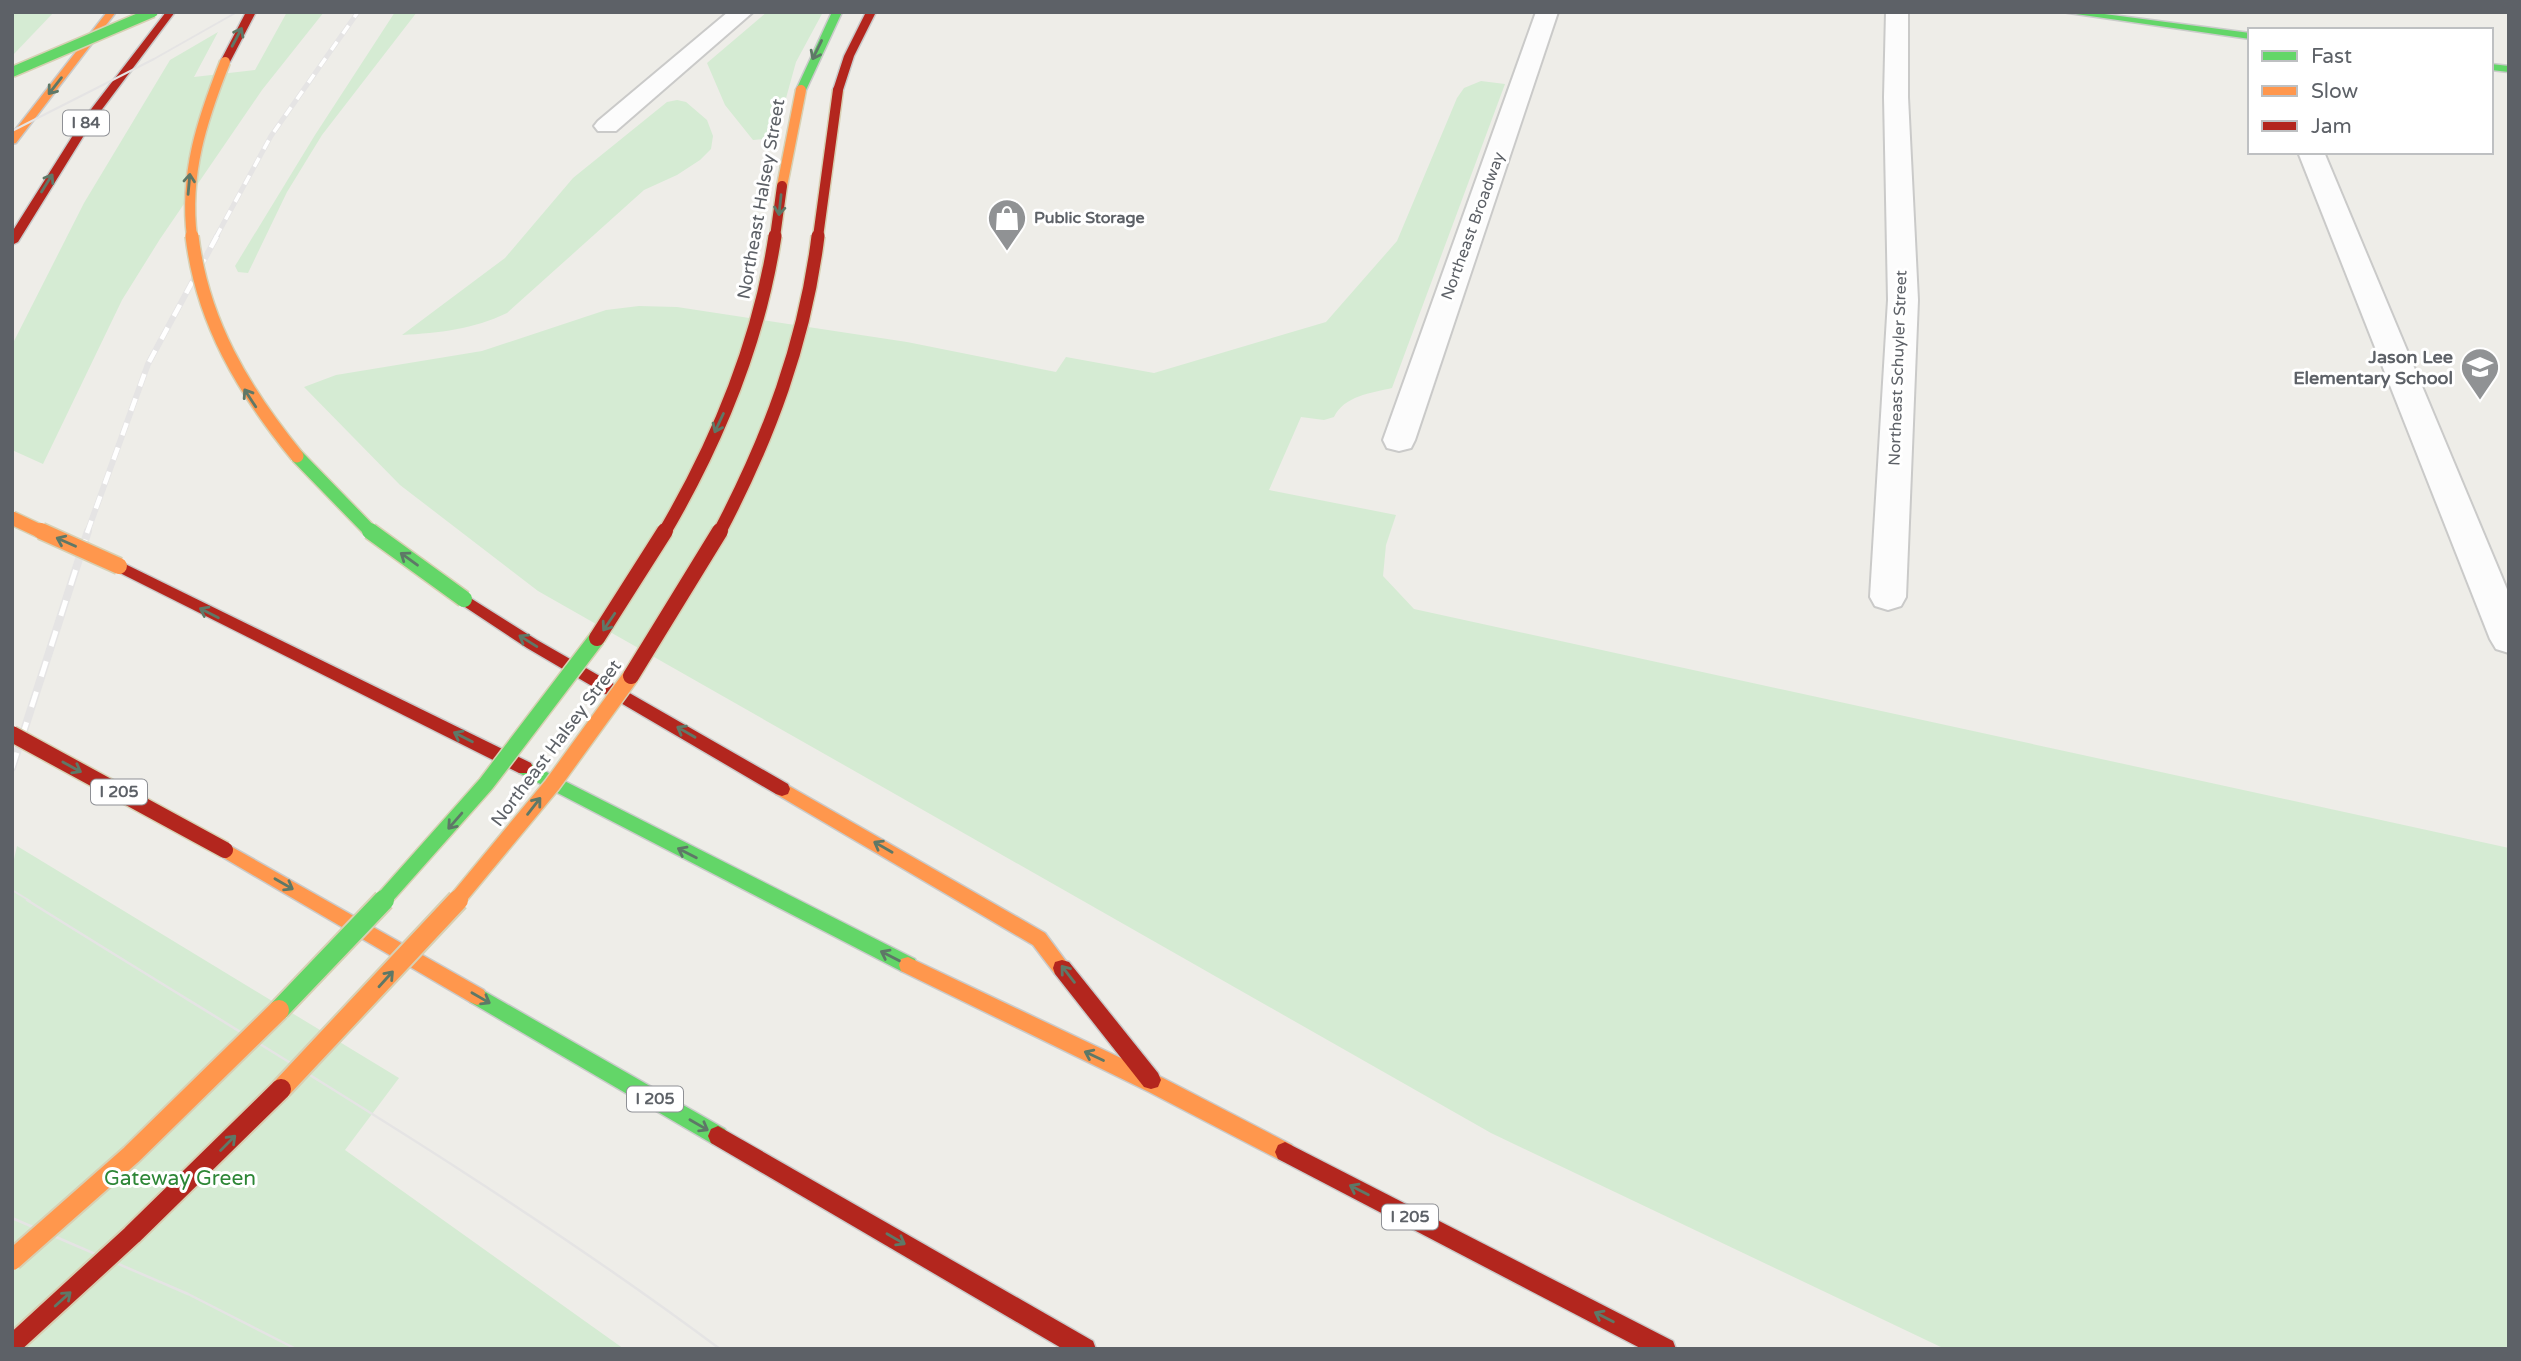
<svg xmlns="http://www.w3.org/2000/svg" width="2521" height="1361" viewBox="0 0 2521 1361" font-family="'Varela Round',sans-serif">
<rect width="100%" height="100%" fill="#eeede8"/>
<g fill="#d5ebd3">
<path d="M 12,12 L 54,12 L 12,56 Z"/>
<path d="M 287,12 L 324,12 L 262,90 L 160,239 L 122,300 L 43,464 L 12,450 L 12,345 L 84,203 L 170,60 L 218,32 L 194,77 L 255,70 Z"/>
<path d="M 395,12 L 417,12 L 322,135 L 287,192 L 248,273 L 238,272 L 235,266 L 315,135 Z"/>
<path d="M 767,12 L 823,12 L 796,62 L 775,138 L 753,140 L 725,105 L 707,63 Z"/>
<path d="M 1481,81 L 1505,84 L 1392,388 C 1371,393 1344,396 1334,417 L 1324,420 L 1301,417 L 1269,490 L 1396,515 L 1386,545 L 1383,576 L 1414,609 L 2509,848 L 2509,1349 L 1945,1349 L 1491,1133 L 538,591 L 400,485 L 304,387 L 336,375 L 482,351 L 606,310 L 639,306 L 677,307 L 907,342 L 1056,372 L 1066,357 L 1154,373 L 1326,322 L 1397,241 L 1457,98 L 1464,88 Z"/>
<path d="M 677,100 L 686,102 L 707,120 L 713,136 L 711,149 L 700,160 L 677,175 L 644,190 L 507,313 C 474,329 439,333 402,335 L 505,258 L 573,178 L 667,102 Z"/>
<path d="M 17,846 L 399,1078 L 345,1150 L 624,1349 L 12,1349 L 12,868 Z"/>
</g>
<g fill="none" stroke-linecap="round" stroke-linejoin="round">
<g stroke="#cacac9" stroke-width="4">
<g id="street">
<path d="M 728,12 L 753,12 L 616,131 L 598,131 L 594,126 L 598,121 Z"/>
<path d="M 1536,12 L 1558,12 L 1415,440 L 1411,448 L 1399,451 L 1387,448 L 1383,440 Z"/>
<path d="M 1886,12 L 1908,12 L 1908,97 L 1918,300 L 1906,597 L 1901,606 L 1888,610 L 1875,606 L 1870,597 L 1888,300 L 1884,97 Z"/>
<path d="M 2298,152 L 2324,152 L 2509,594 L 2509,653 L 2496,649 L 2490,639 Z"/>
</g>
</g>
<g stroke="#cacbca" stroke-width="3">
<g id="fast">
<path d="M 832,12 L 842,12 L 806,90 L 797,92 L 796,90 Z"/>
<path d="M 2062,12 L 2089,12 L 2250,33 L 2250,39 Z"/>
<path d="M 2491,64 L 2509,66 L 2509,72 L 2491,70 Z"/>
<path d="M 525,761 L 915,959 L 917,965 L 915,971 L 908,973 L 901,971 L 519,773 L 517,768 L 519,763 Z"/>
<path d="M 477,987 L 725,1129 L 728,1136 L 725,1143 L 718,1146 L 711,1143 L 470,1002 L 468,996 L 470,990 Z"/>
</g>
</g>
<g stroke="#cacbca" stroke-width="3">
<g id="slow">
<path d="M 107,12 L 116,12 L 16,143 L 12,144 L 12,134 Z"/>
<path d="M 782,782 L 1045,933 L 1071,968 L 1069,974 L 1062,976 L 1055,974 L 1033,945 L 776,794 L 774,789 L 776,784 Z"/>
<path d="M 225,843 L 484,990 L 486,996 L 484,1002 L 477,1005 L 470,1002 L 219,855 L 216,850 L 219,845 Z"/>
<path d="M 908,957 L 1163,1078 L 1292,1145 L 1295,1152 L 1292,1159 L 1285,1162 L 1278,1159 L 1149,1092 L 901,971 L 899,965 L 901,959 Z"/>
</g>
</g>
<g stroke="#cacbca" stroke-width="3">
<g id="jam">
<path d="M 166,12 L 175,12 L 91,124 L 18,242 L 12,245 L 12,232 L 82,121 Z"/>
<path d="M 246,12 L 256,12 L 230,62 L 222,64 L 220,62 Z"/>
<path d="M 866,12 L 876,12 L 854,56 L 843,90 L 834,92 L 833,90 L 844,56 Z"/>
<path d="M 119,561 L 531,763 L 533,768 L 531,773 L 519,773 L 114,570 L 112,566 Z"/>
<path d="M 464,594 L 537,640 L 788,784 L 790,789 L 788,794 L 782,796 L 776,794 L 527,648 L 459,603 L 457,599 Z"/>
<path d="M 1062,960 L 1069,962 L 1158,1073 L 1161,1080 L 1158,1087 L 1151,1089 L 1144,1087 L 1055,974 L 1053,968 L 1055,962 Z"/>
<path d="M 718,1126 L 1093,1341 L 1096,1349 L 1063,1349 L 711,1143 L 708,1136 L 711,1129 Z"/>
<path d="M 1285,1142 L 1673,1341 L 1676,1349 L 1642,1349 L 1278,1159 L 1275,1152 L 1278,1145 Z"/>
</g>
</g>
<use href="#street" fill="#fcfcfc" fill-rule="evenodd"/>
<use href="#fast" fill="#63d668" fill-rule="evenodd"/>
<use href="#slow" fill="#ff974d" fill-rule="evenodd"/>
<use href="#jam" fill="#b3261e" fill-rule="evenodd"/>
<g stroke="#e5e4e4" stroke-width="2">
<path d="M 12,131 L 154,59 L 237,12"/>
<path d="M 12,890 L 30,901"/>
</g>
<g stroke="#e5e4e4" stroke-width="2.5">
<path d="M 27,900 C 260,1046 500,1185 720,1349"/>
<path d="M 12,1218 L 188,1294 L 296,1349"/>
</g>
<g stroke="#e5e4e4" stroke-width="5">
<path id="rail-far2" d="M 216,237 L 271,136 L 358,12"/>
</g>
<g stroke="#e5e4e4" stroke-width="6">
<path id="rail-far1" d="M 87,533 L 148,364 L 217,236"/>
</g>
<g stroke="#e5e4e4" stroke-width="8">
<path id="rail" d="M 12,768 L 88,531"/>
</g>
<use href="#rail-far2" stroke="#fff" stroke-width="3.5" stroke-dasharray="10" stroke-linecap="butt"/>
<use href="#rail-far1" stroke="#fff" stroke-width="4.5" stroke-dasharray="13" stroke-linecap="butt"/>
<use href="#rail" stroke="#fff" stroke-width="5" stroke-dasharray="16" stroke-linecap="butt"/>
<g stroke="#d7d0b4" stroke-width="13" stroke-linecap="butt">
<path id="fast-bridge-far3" d="M 12,72 L 153,12"/>
</g>
<g stroke="#d7d0b4" stroke-width="16" stroke-linecap="butt">
<path id="fast-bridge-far2" d="M 297,456 L 372,533"/>
</g>
<g stroke="#d7d0b4" stroke-width="19" stroke-linecap="butt">
<g id="fast-bridge-far1">
<path d="M 370,531 L 464,599"/>
<path d="M 382,901 L 486,784 L 597,638"/>
</g>
</g>
<g stroke="#d7d0b4" stroke-width="24" stroke-linecap="butt">
<path id="fast-bridge" d="M 279,1010 L 384,900"/>
</g>
<g stroke="#d7d0b4" stroke-width="13" stroke-linecap="butt">
<g id="slow-bridge-far3">
<path d="M 782,186 L 801,90"/>
<path d="M 192,237 C 184,174 202,120 225,62"/>
</g>
</g>
<g stroke="#d7d0b4" stroke-width="16" stroke-linecap="butt">
<g id="slow-bridge-far2">
<path d="M 192,236 C 202,321 243,390 297,456"/>
<path d="M 12,518 L 44,533"/>
</g>
</g>
<g stroke="#d7d0b4" stroke-width="19" stroke-linecap="butt">
<g id="slow-bridge-far1">
<path d="M 41,531 L 119,566"/>
<path d="M 456,901 L 552,785 L 631,676"/>
</g>
</g>
<g stroke="#d7d0b4" stroke-width="24" stroke-linecap="butt">
<g id="slow-bridge">
<path d="M 281,1089 L 458,900"/>
<path d="M 12,1260 L 131,1155 L 279,1010"/>
</g>
</g>
<g stroke="#d7d0b4" stroke-width="13" stroke-linecap="butt">
<g id="jam-bridge-far3">
<path d="M 775,237 L 782,186"/>
<path d="M 818,237 L 838,90"/>
</g>
</g>
<g stroke="#d7d0b4" stroke-width="16" stroke-linecap="butt">
<g id="jam-bridge-far2">
<path d="M 664,533 C 718,441 759,341 775,236"/>
<path d="M 719,533 C 769,438 805,342 818,236"/>
</g>
</g>
<g stroke="#d7d0b4" stroke-width="19" stroke-linecap="butt">
<g id="jam-bridge-far1">
<path d="M 597,638 L 665,531"/>
<path d="M 631,676 L 720,531"/>
<path d="M 12,734 L 225,850"/>
</g>
</g>
<g stroke="#d7d0b4" stroke-width="24" stroke-linecap="butt">
<path id="jam-bridge" d="M 12,1345 L 132,1235 L 281,1089"/>
</g>
<use href="#fast-bridge-far3" stroke="#63d668" stroke-width="10"/>
<use href="#fast-bridge-far2" stroke="#63d668" stroke-width="13"/>
<use href="#fast-bridge-far1" stroke="#63d668" stroke-width="16"/>
<use href="#fast-bridge" stroke="#63d668" stroke-width="20"/>
<use href="#slow-bridge-far3" stroke="#ff974d" stroke-width="10"/>
<use href="#slow-bridge-far2" stroke="#ff974d" stroke-width="13"/>
<use href="#slow-bridge-far1" stroke="#ff974d" stroke-width="16"/>
<use href="#slow-bridge" stroke="#ff974d" stroke-width="20"/>
<use href="#jam-bridge-far3" stroke="#b3261e" stroke-width="10"/>
<use href="#jam-bridge-far2" stroke="#b3261e" stroke-width="13"/>
<use href="#jam-bridge-far1" stroke="#b3261e" stroke-width="16"/>
<use href="#jam-bridge" stroke="#b3261e" stroke-width="20"/>
</g>
<defs><path id="oneway-shaft" d="M-6 0H5M1.5-3L5.5 0L1.5 3" fill="none" stroke-width="1.6" stroke-linecap="round" stroke-linejoin="round" transform="scale(1.75)"/></defs>
<g stroke="#5e7867">
<use href="#oneway-shaft" transform="translate(237 37) rotate(-62)"/>
<use href="#oneway-shaft" transform="translate(817 50) rotate(116)"/>
<use href="#oneway-shaft" transform="translate(55 86) rotate(128)"/>
<use href="#oneway-shaft" transform="translate(47 183) rotate(-58)"/>
<use href="#oneway-shaft" transform="translate(189 184) rotate(-85)"/>
<use href="#oneway-shaft" transform="translate(780 205) rotate(96)"/>
<use href="#oneway-shaft" transform="translate(250 398) rotate(-123)"/>
<use href="#oneway-shaft" transform="translate(719 423) rotate(115)"/>
<use href="#oneway-shaft" transform="translate(66 542) rotate(-156)"/>
<use href="#oneway-shaft" transform="translate(409 559) rotate(-144)"/>
<use href="#oneway-shaft" transform="translate(209 613) rotate(-153)"/>
<use href="#oneway-shaft" transform="translate(609 622) rotate(124)"/>
<use href="#oneway-shaft" transform="translate(528 641) rotate(-148)"/>
<use href="#oneway-shaft" transform="translate(686 732) rotate(-150)"/>
<use href="#oneway-shaft" transform="translate(463 737) rotate(-153)"/>
<use href="#oneway-shaft" transform="translate(72 767) rotate(29)"/>
<use href="#oneway-shaft" transform="translate(534 806) rotate(-52)"/>
<use href="#oneway-shaft" transform="translate(455 821) rotate(131)"/>
<use href="#oneway-shaft" transform="translate(883 847) rotate(-150)"/>
<use href="#oneway-shaft" transform="translate(687 853) rotate(-153)"/>
<use href="#oneway-shaft" transform="translate(284 884) rotate(30)"/>
<use href="#oneway-shaft" transform="translate(890 956) rotate(-153)"/>
<use href="#oneway-shaft" transform="translate(1068 974) rotate(-128)"/>
<use href="#oneway-shaft" transform="translate(386 979) rotate(-48)"/>
<use href="#oneway-shaft" transform="translate(481 998) rotate(30)"/>
<use href="#oneway-shaft" transform="translate(1094 1056) rotate(-155)"/>
<use href="#oneway-shaft" transform="translate(699 1125) rotate(30)"/>
<use href="#oneway-shaft" transform="translate(228 1143) rotate(-45)"/>
<use href="#oneway-shaft" transform="translate(1359 1190) rotate(-153)"/>
<use href="#oneway-shaft" transform="translate(896 1239) rotate(30)"/>
<use href="#oneway-shaft" transform="translate(63 1299) rotate(-42)"/>
<use href="#oneway-shaft" transform="translate(1604 1317) rotate(-153)"/>
</g>
<defs>
<g id="shop-pin" transform="scale(2.0125)"><path d="M0 17L-7.5 6A9.5 9.5 0 1 1 7.5 6Z" fill="#909294" stroke="#fff"/><path d="M-5-2.5h2.3a2.7 3.5 0 0 1 5.4 0H5L5.5 6h-11ZM-1.5-2.5h3a1.5 2.3 0 0 0-3 0Z" fill="#fff"/></g>
<g id="school-pin" transform="scale(2.0125)"><path d="M0 17L-7.5 6A9.5 9.5 0 1 1 7.5 6Z" fill="#909294" stroke="#fff"/><path d="M0-5L7-2L0 1L-7-2ZM-4 1L0 2.5L4 1V4Q0 6-4 4Z" fill="#fff"/></g>
</defs>
<g fill-rule="evenodd">
<use href="#shop-pin" x="1007" y="218"/>
<use href="#school-pin" x="2480" y="367"/>
</g>
<g text-anchor="middle" dominant-baseline="central" stroke-width="6" stroke-linejoin="round" paint-order="stroke">
<g fill="#fff" stroke="#8e9095" stroke-width="2">
<rect x="63" y="110.5" width="46" height="25" rx="5"/>
<rect x="91" y="779.5" width="56" height="25" rx="5"/>
<rect x="627" y="1086.5" width="56" height="25" rx="5"/>
<rect x="1382" y="1204.5" width="56" height="25" rx="5"/>
</g>
<g font-size="16" font-weight="bold" fill="#5d6167">
<text x="86" y="123">I 84</text>
<text x="119" y="792">I 205</text>
<text x="655" y="1099">I 205</text>
<text x="1410" y="1217">I 205</text>
</g>
<g font-size="16" font-weight="bold" fill="#5d6167" stroke="#fff" text-anchor="start">
<text x="1034" y="218">Public Storage</text>
</g>
<g font-size="16" fill="#5d6167" stroke="#fff">
<text transform="translate(1473 226) rotate(-70)">Northeast Broadway</text>
<text transform="translate(1898 368) rotate(-88)">Northeast Schuyler Street</text>
</g>
<g font-size="18" fill="#5d6167" stroke="#fff">
<text transform="translate(761 199) rotate(-80)">Northeast Halsey Street</text>
<text transform="translate(556 743) rotate(-53)">Northeast Halsey Street</text>
</g>
<g font-size="18" font-weight="bold" fill="#5d6167" stroke="#fff" text-anchor="end">
<text x="2453" y="357">Jason Lee<tspan x="2453" dy="21">Elementary School</tspan></text>
</g>
<g font-size="21" fill="#2d8636" stroke="#fff">
<text x="180" y="1178">Gateway Green</text>
</g>
</g>
<rect width="2521" height="1361" fill="none" stroke="#5d6167" stroke-width="28"/>
<rect x="2248" y="28" width="245" height="126" fill="#ffffff" stroke="#bec0c2" stroke-width="2"/>
<rect x="2262" y="51" width="35" height="10" fill="#63d668" stroke="#bec0c2" stroke-width="2"/>
<text x="2311" y="63" font-size="21" fill="#5d6167">Fast</text>
<rect x="2262" y="86" width="35" height="10" fill="#ff974d" stroke="#bec0c2" stroke-width="2"/>
<text x="2311" y="98" font-size="21" fill="#5d6167">Slow</text>
<rect x="2262" y="121" width="35" height="10" fill="#b3261e" stroke="#bec0c2" stroke-width="2"/>
<text x="2311" y="133" font-size="21" fill="#5d6167">Jam</text>
</svg>
